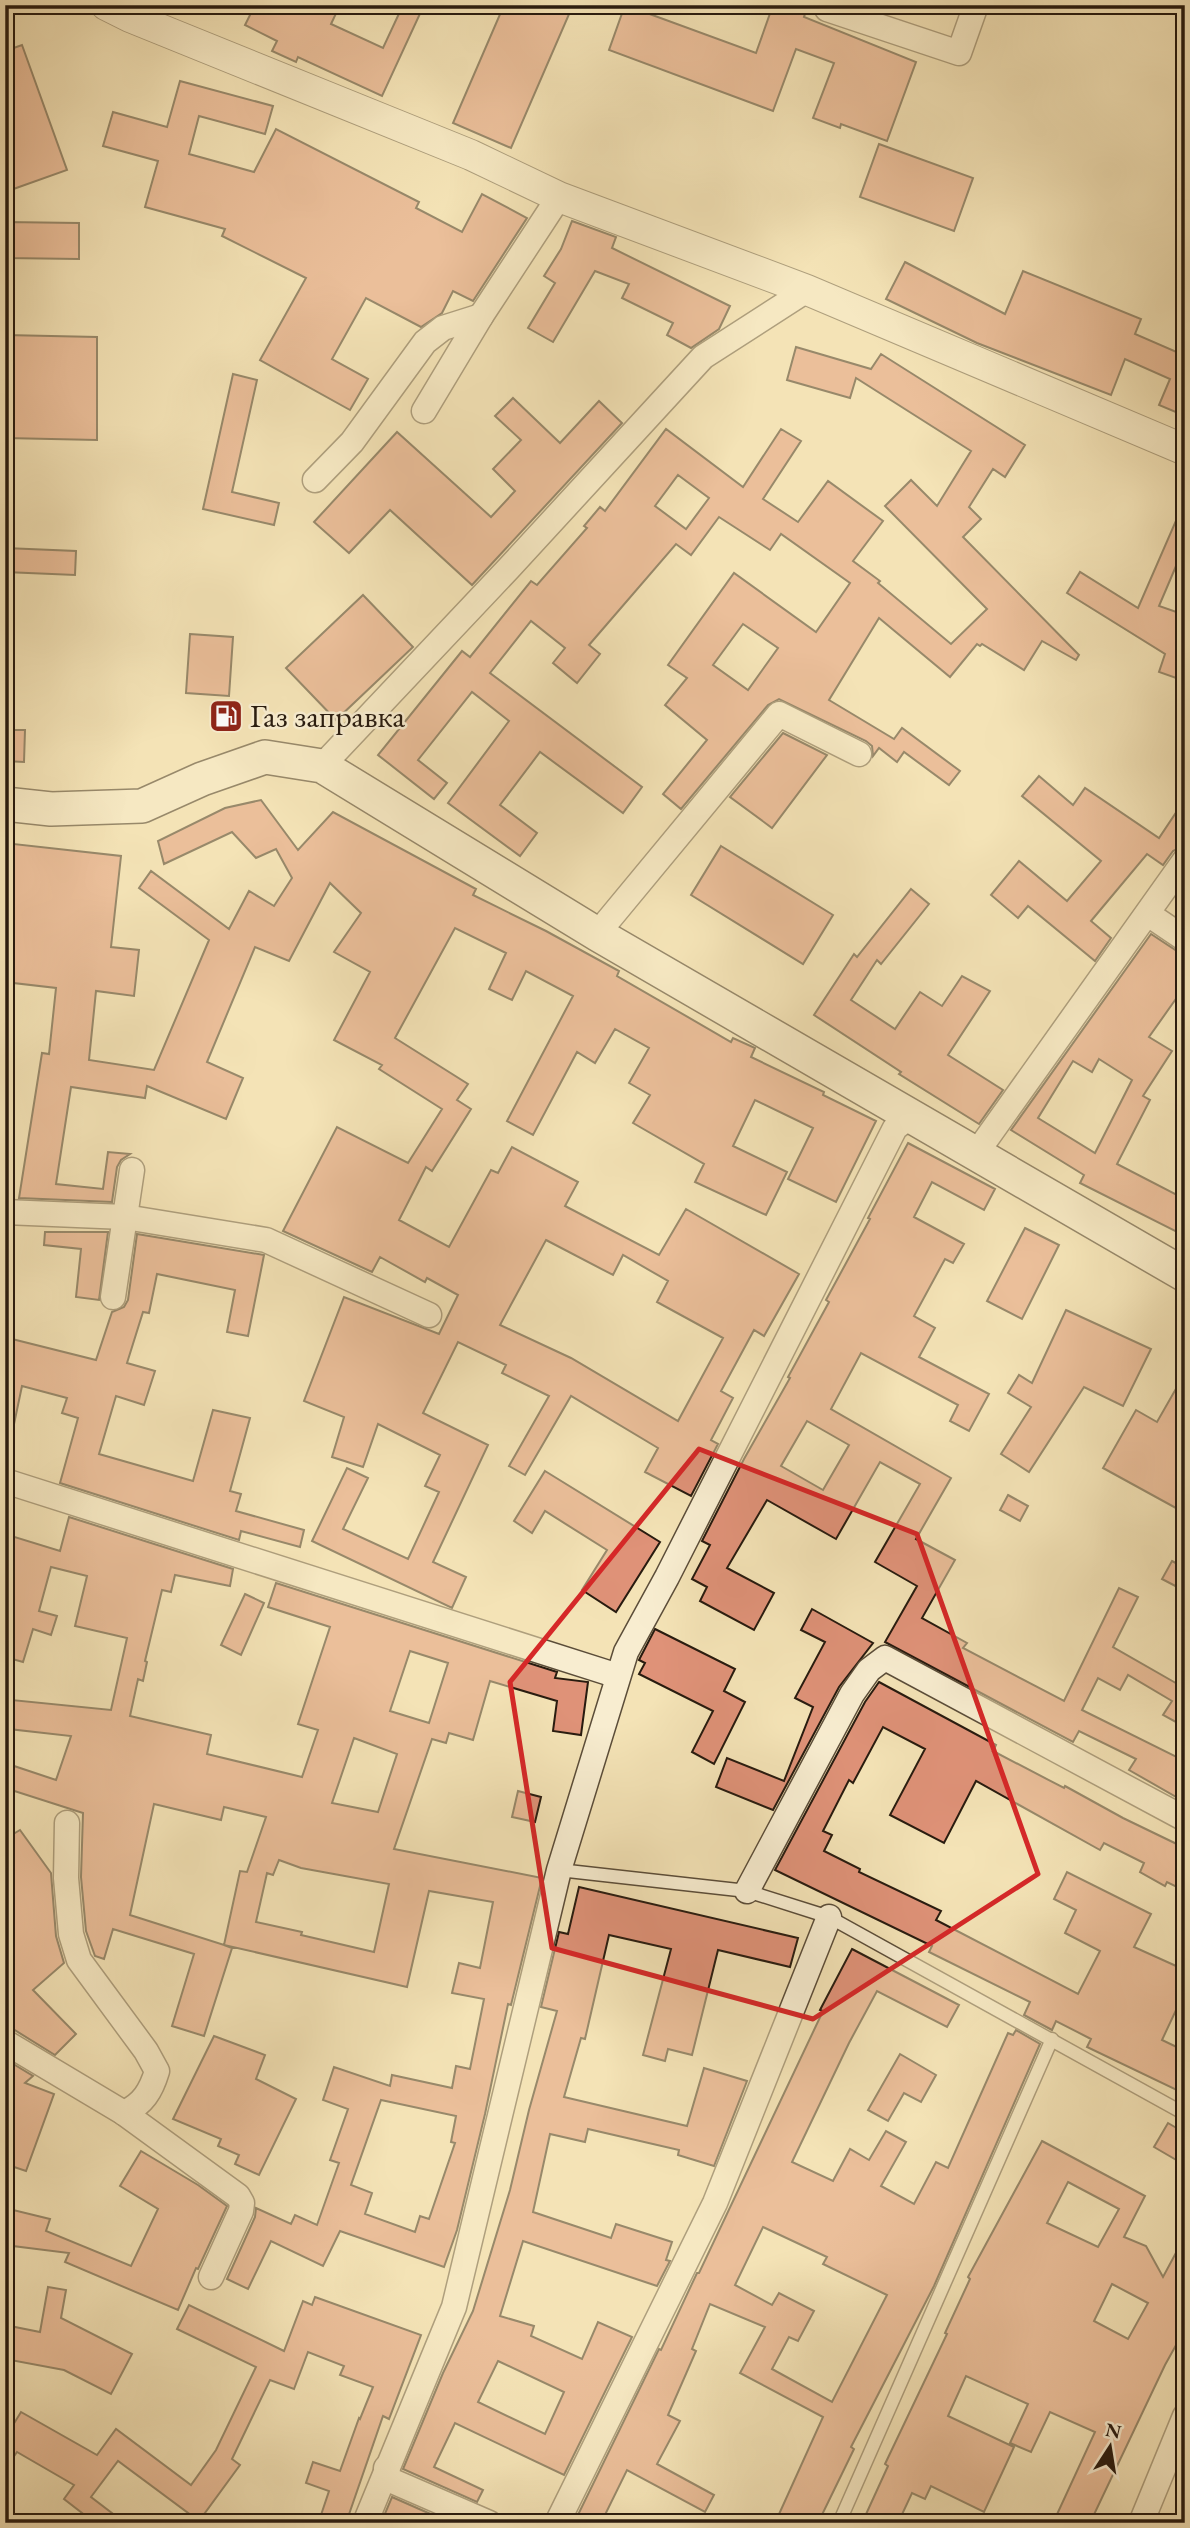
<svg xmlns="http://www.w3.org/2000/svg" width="1190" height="2528" viewBox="0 0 1190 2528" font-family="'EB Garamond',serif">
<rect width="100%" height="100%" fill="#f4e3b6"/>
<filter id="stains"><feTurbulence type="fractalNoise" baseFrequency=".00286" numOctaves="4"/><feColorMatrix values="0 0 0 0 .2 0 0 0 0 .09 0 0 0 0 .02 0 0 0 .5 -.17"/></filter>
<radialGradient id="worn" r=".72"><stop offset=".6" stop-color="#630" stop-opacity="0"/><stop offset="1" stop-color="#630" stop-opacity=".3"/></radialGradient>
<g fill="#df9278" stroke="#281b0f" stroke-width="2" fill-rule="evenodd">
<path d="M 255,5 L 340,5 L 331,24 L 383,48 L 403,5 L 424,5 L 382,96 L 298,57 L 296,62 L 272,51 L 277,41 L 245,25 Z"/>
<path d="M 504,5 L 573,5 L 511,148 L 453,123 Z"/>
<path d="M 625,5 L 756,53 L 773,5 L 808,5 L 804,17 L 916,62 L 887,141 L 841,124 L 840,128 L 813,118 L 834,63 L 796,49 L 773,111 L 609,50 Z"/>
<path d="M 22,45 L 67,170 L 5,192 L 5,51 Z"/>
<path d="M 180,81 L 273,106 L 265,134 L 199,116 L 189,154 L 254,172 L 276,129 L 419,202 L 416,208 L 462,232 L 482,194 L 527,218 L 473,301 L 453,291 L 442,313 L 421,327 L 366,298 L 332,359 L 368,379 L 350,410 L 260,360 L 306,278 L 222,236 L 225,229 L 145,207 L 158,161 L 103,146 L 113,112 L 167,127 Z"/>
<path d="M 879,144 L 973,178 L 954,231 L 860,197 Z"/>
<path d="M 572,221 L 616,237 L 612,248 L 730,306 L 719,329 L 691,348 L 667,335 L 673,323 L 622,298 L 629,284 L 595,271 L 553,342 L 528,328 L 555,283 L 544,276 L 561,249 Z"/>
<path d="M 5,222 L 79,223 L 79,259 L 5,258 Z"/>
<path d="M 905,262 L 1005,314 L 1023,271 L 1141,319 L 1135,334 L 1181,354 L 1185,346 L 1185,398 L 1178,413 L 1159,405 L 1170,379 L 1125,359 L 1111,395 L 977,343 L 886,299 Z"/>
<path d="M 5,335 L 97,337 L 97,440 L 5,438 Z"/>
<path d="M 796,347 L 871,369 L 881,354 L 1025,445 L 1005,477 L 993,469 L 969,507 L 981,519 L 963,537 L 1079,655 L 1076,660 L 1042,641 L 1024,670 L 982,644 L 980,646 L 977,644 L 950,677 L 879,618 L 829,700 L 894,739 L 902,728 L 960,771 L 949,785 L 904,752 L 897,762 L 879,748 L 873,756 L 872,746 L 866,741 L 779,699 L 768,705 L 681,809 L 663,794 L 707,740 L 665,705 L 687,678 L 668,665 L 734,573 L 816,632 L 850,583 L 781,534 L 770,550 L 719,517 L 691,555 L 676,544 L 589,645 L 600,654 L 577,683 L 553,663 L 565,648 L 531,621 L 490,673 L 642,787 L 623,813 L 540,752 L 500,805 L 537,833 L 520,856 L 448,803 L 509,721 L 472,692 L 418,760 L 447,783 L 434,799 L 378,755 L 462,651 L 470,657 L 531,581 L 537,585 L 587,528 L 584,526 L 600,507 L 605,511 L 666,429 L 743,487 L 781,429 L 801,441 L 763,499 L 798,522 L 828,481 L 883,521 L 853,561 L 880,581 L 878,583 L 951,644 L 987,609 L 885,506 L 911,480 L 937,506 L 971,451 L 856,378 L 850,398 L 787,380 ZM 678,475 L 709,498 L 686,529 L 655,506 ZM 743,624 L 778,648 L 748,690 L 713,665 Z"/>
<path d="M 233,374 L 257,380 L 232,492 L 279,503 L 274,525 L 203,509 Z"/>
<path d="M 513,398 L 560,443 L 599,401 L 622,423 L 472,585 L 390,510 L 349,553 L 314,522 L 397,432 L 491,517 L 515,491 L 493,469 L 521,440 L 495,416 Z"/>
<path d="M 1185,500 L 1185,545 L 1159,606 L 1185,615 L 1185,665 L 1179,679 L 1159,672 L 1165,654 L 1067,593 L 1080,572 L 1138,608 Z"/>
<path d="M 5,548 L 76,551 L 75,575 L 5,572 Z"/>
<path d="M 363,595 L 413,647 L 336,720 L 286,668 Z"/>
<path d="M 190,634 L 233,637 L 229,696 L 186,693 Z"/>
<path d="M 5,730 L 25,730 L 24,762 L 5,761 Z"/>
<path d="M 783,733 L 827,755 L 772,828 L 730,797 Z"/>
<path d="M 1039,776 L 1073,805 L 1085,788 L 1159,838 L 1185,799 L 1185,845 L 1173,851 L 1163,865 L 1147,854 L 1091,921 L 1111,938 L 1095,961 L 1028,906 L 1018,918 L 991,895 L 1019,861 L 1067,901 L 1101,861 L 1022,796 Z"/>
<path d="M 261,800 L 298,850 L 333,812 L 476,889 L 473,895 L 546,931 L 619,971 L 617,976 L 731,1042 L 733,1038 L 755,1048 L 751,1057 L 824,1092 L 823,1095 L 876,1121 L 836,1202 L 788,1179 L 813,1128 L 755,1100 L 733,1146 L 787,1172 L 766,1215 L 695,1182 L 704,1164 L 633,1123 L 650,1095 L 629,1083 L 649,1048 L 615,1029 L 595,1063 L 577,1052 L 533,1135 L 507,1121 L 573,996 L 526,971 L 512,1000 L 489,989 L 506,953 L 455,928 L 395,1038 L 468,1084 L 457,1100 L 471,1109 L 432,1171 L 426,1167 L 399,1220 L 449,1247 L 491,1170 L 498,1173 L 512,1147 L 578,1182 L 565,1206 L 659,1255 L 686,1209 L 799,1274 L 764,1336 L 754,1330 L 721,1391 L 733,1398 L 711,1440 L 718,1444 L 691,1496 L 645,1472 L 658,1448 L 571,1396 L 525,1475 L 509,1466 L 549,1396 L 502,1373 L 506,1365 L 458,1342 L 423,1413 L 488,1445 L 433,1562 L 466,1577 L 452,1608 L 312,1541 L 347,1468 L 368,1478 L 343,1529 L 408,1559 L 439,1492 L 425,1486 L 440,1455 L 378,1424 L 363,1467 L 332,1457 L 344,1417 L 304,1401 L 344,1297 L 439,1334 L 458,1295 L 427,1278 L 425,1282 L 380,1257 L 372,1272 L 283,1231 L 337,1127 L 408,1163 L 442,1109 L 379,1069 L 382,1065 L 334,1040 L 370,972 L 334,952 L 361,913 L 330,883 L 289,961 L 255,947 L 207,1062 L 243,1078 L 226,1119 L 147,1086 L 145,1098 L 71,1087 L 56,1184 L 103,1189 L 108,1152 L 130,1154 L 121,1160 L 117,1167 L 112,1202 L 19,1198 L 42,1053 L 49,1054 L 56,988 L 5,982 L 5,843 L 121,856 L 111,947 L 139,950 L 134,996 L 96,991 L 89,1060 L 154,1070 L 209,940 L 139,888 L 151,871 L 229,929 L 249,891 L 274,906 L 292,878 L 276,849 L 256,858 L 232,832 L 164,864 L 158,841 L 225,808 ZM 546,1240 L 613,1275 L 623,1255 L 668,1281 L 657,1302 L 723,1338 L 678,1421 L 571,1358 L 500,1325 Z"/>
<path d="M 721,846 L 833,915 L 803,964 L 691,895 Z"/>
<path d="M 911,889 L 929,904 L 881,964 L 877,960 L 851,1000 L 895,1029 L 920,992 L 942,1006 L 962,976 L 990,991 L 948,1055 L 1003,1090 L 979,1124 L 899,1074 L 901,1072 L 814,1015 L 854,954 L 857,957 Z"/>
<path d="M 1151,934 L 1177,951 L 1185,954 L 1185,986 L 1149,1037 L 1172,1051 L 1143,1096 L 1150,1100 L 1117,1164 L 1185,1199 L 1185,1236 L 1080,1183 L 1084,1175 L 1011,1130 ZM 1099,1059 L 1132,1080 L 1095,1153 L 1038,1118 L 1073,1061 L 1092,1072 Z"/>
<path d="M 908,1143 L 995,1189 L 984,1210 L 932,1182 L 914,1217 L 964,1244 L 953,1263 L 945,1259 L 914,1316 L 935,1328 L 919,1357 L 989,1394 L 969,1431 L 950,1421 L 958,1405 L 861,1353 L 831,1409 L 951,1478 L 916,1539 L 955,1560 L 922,1618 L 967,1643 L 963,1648 L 1064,1701 L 1119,1588 L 1138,1597 L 1113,1647 L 1181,1686 L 1185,1679 L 1185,1727 L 1163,1715 L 1172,1701 L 1128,1675 L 1120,1690 L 1098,1678 L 1082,1710 L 1185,1761 L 1185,1802 L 1129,1770 L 1136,1759 L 1079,1731 L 1073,1742 L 885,1642 L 917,1586 L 875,1562 L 920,1484 L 880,1462 L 836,1539 L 767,1500 L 727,1568 L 774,1593 L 754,1630 L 700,1601 L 707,1587 L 692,1579 L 710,1545 L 702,1541 L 744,1459 L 790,1378 L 788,1377 L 829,1302 L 826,1300 L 870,1219 L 868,1218 ZM 807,1421 L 849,1445 L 823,1490 L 781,1466 Z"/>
<path d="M 1025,1228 L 1059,1245 L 1022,1319 L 987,1301 Z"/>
<path d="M 45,1232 L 108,1232 L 99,1300 L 76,1297 L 81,1249 L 44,1245 Z"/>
<path d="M 137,1234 L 264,1255 L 248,1336 L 227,1332 L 235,1290 L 157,1274 L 149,1313 L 143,1312 L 127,1363 L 155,1371 L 144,1405 L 116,1396 L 99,1454 L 193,1481 L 213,1410 L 250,1418 L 230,1491 L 241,1494 L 236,1511 L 304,1530 L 300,1547 L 241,1531 L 239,1540 L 60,1483 L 78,1418 L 62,1413 L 67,1398 L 22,1386 L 13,1429 L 5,1428 L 5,1367 L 12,1339 L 96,1360 L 112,1312 L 124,1307 L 128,1300 Z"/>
<path d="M 1066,1310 L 1151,1349 L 1123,1406 L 1084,1387 L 1029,1472 L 1001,1454 L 1031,1407 L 1008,1393 L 1019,1375 L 1032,1383 Z"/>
<path d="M 1185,1373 L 1185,1513 L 1103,1468 L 1136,1410 L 1157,1422 Z"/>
<path d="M 545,1471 L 660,1542 L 616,1612 L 582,1590 L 607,1550 L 545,1511 L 532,1533 L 514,1521 Z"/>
<path d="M 1008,1495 L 1028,1506 L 1020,1521 L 1000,1510 Z"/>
<path d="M 69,1517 L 233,1569 L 230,1586 L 175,1575 L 171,1592 L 162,1590 L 145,1661 L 147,1662 L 143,1681 L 138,1679 L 130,1716 L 211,1735 L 207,1754 L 302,1777 L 318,1730 L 298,1724 L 330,1627 L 268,1607 L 276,1583 L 557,1672 L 555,1678 L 588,1682 L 581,1735 L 553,1731 L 557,1701 L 490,1681 L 473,1740 L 449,1733 L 446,1743 L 432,1739 L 394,1849 L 542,1878 L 511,2005 L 508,2004 L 485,2114 L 457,2230 L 444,2267 L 340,2231 L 323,2266 L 271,2241 L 248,2289 L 227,2279 L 255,2217 L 256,2208 L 291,2224 L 295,2215 L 317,2225 L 339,2163 L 330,2160 L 348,2109 L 323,2100 L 334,2067 L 390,2086 L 392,2075 L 452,2088 L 456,2066 L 470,2069 L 484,1999 L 452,1993 L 459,1963 L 480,1968 L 493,1902 L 429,1891 L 407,1987 L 224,1945 L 232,1948 L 204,2036 L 172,2026 L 194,1954 L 113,1929 L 104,1959 L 95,1956 L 86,1931 L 81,1877 L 83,1813 L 5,1788 L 5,1763 L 56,1780 L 71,1736 L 9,1729 L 12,1700 L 111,1710 L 127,1638 L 75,1626 L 87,1576 L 51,1567 L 39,1611 L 57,1616 L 51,1635 L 33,1629 L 23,1662 L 5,1657 L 5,1534 L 60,1551 ZM 410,1651 L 448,1663 L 429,1723 L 390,1711 ZM 354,1738 L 397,1754 L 378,1812 L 332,1803 ZM 154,1804 L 221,1820 L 224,1807 L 266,1817 L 247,1872 L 240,1871 L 224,1945 L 130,1915 ZM 279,1860 L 301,1868 L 389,1884 L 374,1952 L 301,1935 L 302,1932 L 256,1922 L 267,1873 L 273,1875 ZM 381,2100 L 456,2116 L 451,2142 L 455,2143 L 429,2219 L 420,2216 L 415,2232 L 365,2214 L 372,2193 L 351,2185 Z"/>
<path d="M 1172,1561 L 1185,1568 L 1185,1591 L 1162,1579 Z"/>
<path d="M 245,1594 L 264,1603 L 241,1655 L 221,1645 Z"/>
<path d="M 812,1609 L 873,1643 L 839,1687 L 773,1810 L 716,1787 L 727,1758 L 784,1781 L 813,1707 L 795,1698 L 825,1642 L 801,1630 Z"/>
<path d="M 655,1629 L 735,1669 L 724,1691 L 745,1702 L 714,1764 L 692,1752 L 713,1711 L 639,1674 L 645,1663 L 639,1660 L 640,1658 Z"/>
<path d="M 879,1682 L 996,1745 L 993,1751 L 1064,1788 L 1065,1786 L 1123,1818 L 1185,1848 L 1185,1891 L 1167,1882 L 1165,1886 L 1140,1872 L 1144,1863 L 1104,1843 L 1100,1850 L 976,1781 L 944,1843 L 890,1815 L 925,1749 L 883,1727 L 853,1783 L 849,1780 L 823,1831 L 832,1835 L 824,1851 L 860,1869 L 859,1872 L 941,1911 L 936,1920 L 1078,1994 L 1100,1951 L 1065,1933 L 1076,1910 L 1054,1899 L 1067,1872 L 1151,1914 L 1134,1947 L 1185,1970 L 1185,1991 L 1162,2040 L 1185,2051 L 1185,2094 L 1087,2047 L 1091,2039 L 1056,2021 L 1052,2030 L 1024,2015 L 1030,2002 L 929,1952 L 932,1946 L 775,1870 L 865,1702 Z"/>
<path d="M 518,1791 L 541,1797 L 535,1822 L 512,1817 Z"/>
<path d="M 20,1830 L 51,1873 L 56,1936 L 64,1963 L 33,1990 L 76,2034 L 55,2055 L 13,2029 L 5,2027 L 5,1839 Z"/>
<path d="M 579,1887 L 798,1938 L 790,1967 L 718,1950 L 692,2055 L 668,2049 L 665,2061 L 643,2055 L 671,1949 L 609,1935 L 585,2039 L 581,2038 L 564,2097 L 687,2126 L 704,2068 L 747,2081 L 714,2166 L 678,2155 L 679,2150 L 588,2129 L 585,2142 L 550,2134 L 533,2212 L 611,2238 L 616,2224 L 672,2242 L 666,2260 L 670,2261 L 657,2286 L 523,2241 L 500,2316 L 534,2326 L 531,2336 L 582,2359 L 598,2322 L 632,2337 L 564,2475 L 455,2423 L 434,2467 L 483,2490 L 477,2502 L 403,2469 L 443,2373 L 473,2311 L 510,2190 L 529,2110 L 557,2011 L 541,2007 L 559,1932 L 568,1934 ZM 498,2361 L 564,2392 L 545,2434 L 478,2402 Z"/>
<path d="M 852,1949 L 959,2005 L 947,2027 L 877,1991 L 849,2043 L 792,2162 L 833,2181 L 850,2149 L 869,2160 L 886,2131 L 906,2142 L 881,2186 L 914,2204 L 936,2162 L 948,2168 L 1008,2033 L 1013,2035 L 1016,2030 L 1040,2044 L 934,2286 L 851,2447 L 854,2449 L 818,2523 L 775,2523 L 823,2417 L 740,2373 L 765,2327 L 710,2304 L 692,2349 L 696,2351 L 668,2415 L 680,2421 L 657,2464 L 714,2495 L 705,2512 L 627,2470 L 601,2523 L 574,2523 L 659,2349 L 661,2350 L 697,2273 L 699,2273 L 823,2011 L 820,2010 ZM 763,2227 L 827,2257 L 823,2264 L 887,2295 L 832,2402 L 772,2369 L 789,2337 L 798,2341 L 814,2311 L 779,2293 L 772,2305 L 735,2285 Z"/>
<path d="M 214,2036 L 265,2055 L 256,2079 L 296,2099 L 259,2175 L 235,2164 L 239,2155 L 218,2146 L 221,2139 L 173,2119 Z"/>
<path d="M 900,2054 L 936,2075 L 921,2102 L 904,2093 L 888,2121 L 868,2110 Z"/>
<path d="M 5,2059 L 33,2076 L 25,2083 L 54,2094 L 26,2171 L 5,2164 Z"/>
<path d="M 1168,2123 L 1185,2133 L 1185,2165 L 1154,2147 Z"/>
<path d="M 1042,2141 L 1145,2196 L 1124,2237 L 1146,2246 L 1163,2277 L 1185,2236 L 1185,2329 L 1165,2365 L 1090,2523 L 1053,2523 L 1095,2432 L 1050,2412 L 1031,2452 L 1010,2443 L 1028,2404 L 966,2376 L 948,2416 L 1014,2447 L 984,2512 L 931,2486 L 925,2499 L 912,2493 L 898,2523 L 862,2523 L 888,2466 L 885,2464 L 947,2334 L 945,2333 L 970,2279 L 968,2277 ZM 1068,2182 L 1119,2209 L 1098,2247 L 1047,2223 ZM 1112,2284 L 1148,2303 L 1128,2339 L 1094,2321 Z"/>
<path d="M 141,2151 L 198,2185 L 227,2206 L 198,2269 L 196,2268 L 178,2310 L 65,2262 L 69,2253 L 5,2245 L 5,2208 L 50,2219 L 46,2231 L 131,2266 L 158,2209 L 120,2186 Z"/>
<path d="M 48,2287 L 66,2290 L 61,2318 L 132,2354 L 111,2394 L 64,2370 L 5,2359 L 5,2325 L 40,2332 Z"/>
<path d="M 315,2297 L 421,2335 L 389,2419 L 383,2416 L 346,2523 L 321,2515 L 329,2491 L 306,2483 L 313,2462 L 340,2471 L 359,2418 L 360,2419 L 373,2387 L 340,2375 L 344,2366 L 308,2352 L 294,2389 L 270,2380 L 232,2459 L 240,2465 L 199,2521 L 118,2461 L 91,2497 L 125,2523 L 95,2523 L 64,2499 L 74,2485 L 17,2452 L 5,2469 L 5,2438 L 21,2412 L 97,2455 L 116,2429 L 191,2485 L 216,2450 L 256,2367 L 177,2329 L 189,2305 L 284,2351 L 303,2301 L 312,2305 Z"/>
<path d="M 392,2497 L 451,2523 L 381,2523 Z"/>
</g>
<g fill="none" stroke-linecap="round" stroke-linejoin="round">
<g stroke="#5b4d39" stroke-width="15">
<g id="service">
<path d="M 559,1870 L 747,1891 L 829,1917 L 1185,2114"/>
<path d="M 839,2523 L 1052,2039"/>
</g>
</g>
<g stroke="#5b4d39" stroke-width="27">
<g id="minor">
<path d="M 827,9 L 959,53 L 976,5"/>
<path d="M 424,411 L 481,316 L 559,197"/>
<path d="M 315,480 L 352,442 L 425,342 L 443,328 L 481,316"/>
<path d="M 322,766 L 509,568 L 703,357 L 807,290"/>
<path d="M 1148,914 L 1185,939"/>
<path d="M 597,934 L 779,714 L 859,754"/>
<path d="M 975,1155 L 1185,860"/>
<path d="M 5,1212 L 125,1217 L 266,1240 L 429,1315"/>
<path d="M 113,1297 L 132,1170"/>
<path d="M 5,1481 L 618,1676"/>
<path d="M 67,1823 L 66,1878 L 71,1934 L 79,1960 L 146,2051 L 157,2071 C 151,2091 143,2104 124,2113"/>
<path d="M 747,1891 L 852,1694 L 869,1670 L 885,1658 L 1185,1819"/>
<path d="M 5,2042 L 124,2113 L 238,2196 L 242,2203 L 241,2211 L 211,2277"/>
<path d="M 386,2468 L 390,2480 L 489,2523"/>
<path d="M 365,2523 L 454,2307 L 559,1870 L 626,1652 L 667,1577 L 895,1128 L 911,1116"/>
<path d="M 557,2523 L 715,2203 L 829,1917"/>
<path d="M 1141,2523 L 1185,2416"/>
</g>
</g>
<g stroke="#5b4d39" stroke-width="32">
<path id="tertiary" d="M 106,5 L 130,17 L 471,155 L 559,197 L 807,290 L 1185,450"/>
</g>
<g stroke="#281b0f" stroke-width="36">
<path id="secondary" d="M 5,804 L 51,809 L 142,806 L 202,779 L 265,757 L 322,766 L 597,934 L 1185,1275"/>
</g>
<use href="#service" stroke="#f8edd0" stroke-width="12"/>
<use href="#minor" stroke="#f8edd0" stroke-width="24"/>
<use href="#tertiary" stroke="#f8edd0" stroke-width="30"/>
<use href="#secondary" stroke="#f8edd0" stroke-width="33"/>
</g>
<path d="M0 0H1190V2528H0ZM 699,1449 L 917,1534 L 1038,1874 L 813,2019 L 552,1948 L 510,1682 Z" fill="#f4e3b6" fill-opacity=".55" fill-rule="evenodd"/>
<path fill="none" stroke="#d62828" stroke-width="5" stroke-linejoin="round" d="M 699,1449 L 917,1534 L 1038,1874 L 813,2019 L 552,1948 L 510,1682 Z"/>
<defs>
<g id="fuel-square" transform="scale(1.75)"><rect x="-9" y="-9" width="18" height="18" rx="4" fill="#8f2418" stroke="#f8edd0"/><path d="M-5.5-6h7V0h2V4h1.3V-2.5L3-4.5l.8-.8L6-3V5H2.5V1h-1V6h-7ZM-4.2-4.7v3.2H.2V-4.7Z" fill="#fff"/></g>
</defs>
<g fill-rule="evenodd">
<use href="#fuel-square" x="226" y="716"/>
</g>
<g text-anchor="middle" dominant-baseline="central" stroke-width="5" stroke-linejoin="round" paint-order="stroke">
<g font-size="32" fill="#281b0f" stroke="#f8edd0" text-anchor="start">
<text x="250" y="716">Газ заправка</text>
</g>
</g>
<rect width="1190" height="2528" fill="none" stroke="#f4e3b6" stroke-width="28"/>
<rect x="7" y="7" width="1176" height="2514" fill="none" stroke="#281b0f" stroke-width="3.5"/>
<rect x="14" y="14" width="1162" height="2500" fill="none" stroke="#281b0f" stroke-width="2"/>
<g transform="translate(1110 2447) rotate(12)" stroke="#f8edd0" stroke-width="5" paint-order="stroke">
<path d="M0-5L12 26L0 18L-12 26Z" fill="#281b0f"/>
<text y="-10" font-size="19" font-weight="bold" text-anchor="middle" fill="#281b0f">N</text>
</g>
<rect width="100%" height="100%" filter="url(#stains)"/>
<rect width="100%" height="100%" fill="url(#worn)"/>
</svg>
